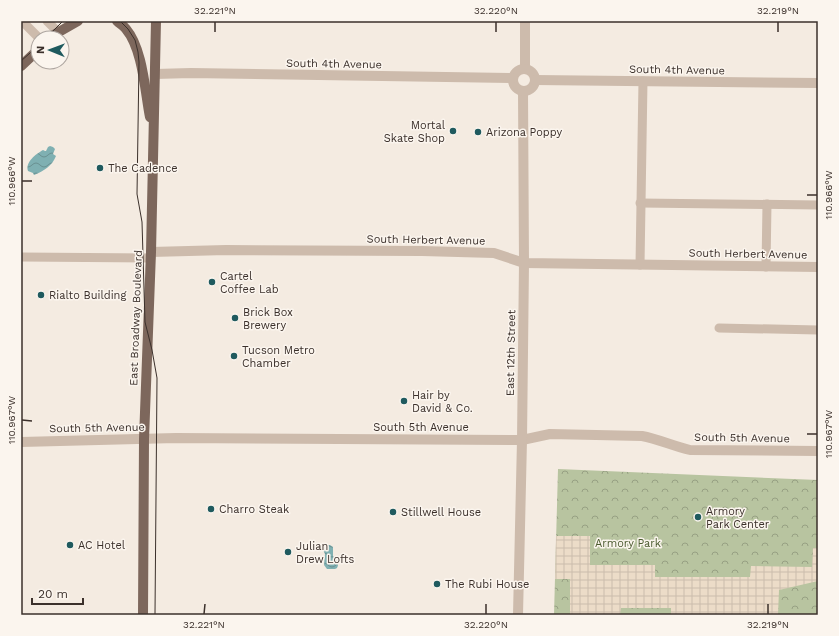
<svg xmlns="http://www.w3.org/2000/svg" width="839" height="636" viewBox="0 0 839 636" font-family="'Work Sans',sans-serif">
<defs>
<pattern id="park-crowns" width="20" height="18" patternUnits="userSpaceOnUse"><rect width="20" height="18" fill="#b8c4a0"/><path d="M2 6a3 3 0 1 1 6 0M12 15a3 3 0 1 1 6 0" fill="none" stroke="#97a083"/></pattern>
<pattern id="plaza-grid" width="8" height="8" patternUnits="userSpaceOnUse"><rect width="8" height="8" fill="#ecdcc8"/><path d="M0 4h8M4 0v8" fill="none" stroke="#cbbdac"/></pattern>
<pattern id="water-waves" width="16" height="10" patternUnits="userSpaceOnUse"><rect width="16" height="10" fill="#7fb0b2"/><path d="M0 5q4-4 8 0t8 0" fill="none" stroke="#699091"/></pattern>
</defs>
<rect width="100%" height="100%" fill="#f4ebe1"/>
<path fill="url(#park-crowns)" d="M 558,469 L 818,480 L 818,615 L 554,615 Z"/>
<path fill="url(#plaza-grid)" d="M 556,536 L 590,536 L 590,565 L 655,565 L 655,577 L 750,577 L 751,566 L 812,567 L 813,548 L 818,548 L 818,581 L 779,590 L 778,615 L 671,615 L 671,608 L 621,608 L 620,615 L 570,615 L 570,579 L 555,579 Z"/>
<g fill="url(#water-waves)">
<path d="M 50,146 L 53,147 L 55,149 L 53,154 L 56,156 C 52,166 44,171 34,175 L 33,173 L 28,171 C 25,162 36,154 43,150 L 45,151 L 46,151 L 48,147 Z"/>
<path d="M 326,545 L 330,545 L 333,547 L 333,556 C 336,560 340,562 337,568 L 335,569 L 327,569 L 324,565 L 325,554 L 323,550 Z"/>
</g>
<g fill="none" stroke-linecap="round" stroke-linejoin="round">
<g stroke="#cdbbac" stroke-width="9">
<path d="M 22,21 L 39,38"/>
<path d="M 47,21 L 57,31"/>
<path d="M 640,203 L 818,205"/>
<path d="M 21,257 L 151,258"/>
<path d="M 640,265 L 643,81"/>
<path d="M 766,267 L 767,204"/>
<path d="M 719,328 L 818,330"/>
</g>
<g stroke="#cdbbac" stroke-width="10">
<path d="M 525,69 L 525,21"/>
<path d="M 151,252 L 226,250 L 422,251 L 494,253 L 524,263 L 818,267"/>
<path d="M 522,440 L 550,434 L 642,436 C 658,439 673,446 690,450 L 818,451"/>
<path d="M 518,615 L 522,440 L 524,263 L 523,91"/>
</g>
<g stroke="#cdbbac" stroke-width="10">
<circle cx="524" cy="80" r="11"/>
<path d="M 155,74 L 191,73 L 513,78"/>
<path d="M 535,80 L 818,83"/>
<path d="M 21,442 L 176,438 L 522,440"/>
</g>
<g stroke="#7d675c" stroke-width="10">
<path d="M 117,21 C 120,24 124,26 126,29 C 143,49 145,92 150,117"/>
<path d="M 50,37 L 78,21"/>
<path d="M 21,66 L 38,50"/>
<path d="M 143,615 L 144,439 L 151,252 L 156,21"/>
</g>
<g stroke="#3b302b" stroke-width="1">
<path d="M 120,21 L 128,29 L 135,40 L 138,52 L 139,62 L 137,194 L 142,222 L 145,322 L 152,350 L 157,378 L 155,615"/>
<path d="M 46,38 L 63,21"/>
<path d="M 21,61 L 38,46"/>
</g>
</g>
<path fill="none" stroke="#3b302b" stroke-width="1.5" d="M 215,32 L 215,22M 496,32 L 496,22M 778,32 L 778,22M 22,181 L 32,181M 807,195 L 817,195M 22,420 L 32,421M 807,434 L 817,434M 204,614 L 205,604M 486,614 L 486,604M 768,614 L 768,604"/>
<g fill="#1f5a5e" stroke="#fbf5ee" stroke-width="1.5">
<circle cx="453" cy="131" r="4"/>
<circle cx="478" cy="132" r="4"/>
<circle cx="100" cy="168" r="4"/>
<circle cx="212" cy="282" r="4"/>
<circle cx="41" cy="295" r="4"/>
<circle cx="235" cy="318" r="4"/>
<circle cx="234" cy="356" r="4"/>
<circle cx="404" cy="401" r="4"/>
<circle cx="211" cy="509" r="4"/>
<circle cx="393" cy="512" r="4"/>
<circle cx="698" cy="517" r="4"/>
<circle cx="70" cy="545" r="4"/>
<circle cx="288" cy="552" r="4"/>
<circle cx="437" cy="584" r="4"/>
</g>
<g text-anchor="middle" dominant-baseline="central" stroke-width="3" stroke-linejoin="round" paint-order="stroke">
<g font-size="11" fill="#3b302b" stroke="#fbf5ee">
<text transform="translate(334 64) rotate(1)">South 4th Avenue</text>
<text transform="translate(677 70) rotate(1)">South 4th Avenue</text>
<text transform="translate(426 240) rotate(1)">South Herbert Avenue</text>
<text transform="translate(748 254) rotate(1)">South Herbert Avenue</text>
<text transform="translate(136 318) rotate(-88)">East Broadway Boulevard</text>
<text transform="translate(511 353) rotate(-89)">East 12th Street</text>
<text x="421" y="427">South 5th Avenue</text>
<text transform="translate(97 428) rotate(-1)">South 5th Avenue</text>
<text transform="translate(742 438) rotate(1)">South 5th Avenue</text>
</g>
<g font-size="11" fill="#3b302b" stroke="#fbf5ee" text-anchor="start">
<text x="445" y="125" text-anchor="end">Mortal<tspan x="445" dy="13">Skate Shop</tspan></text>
<text x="486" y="132">Arizona Poppy</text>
<text x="108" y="168">The Cadence</text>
<text x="220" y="276">Cartel<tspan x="220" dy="13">Coffee Lab</tspan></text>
<text x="49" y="295">Rialto Building</text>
<text x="243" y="312">Brick Box<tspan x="243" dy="13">Brewery</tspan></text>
<text x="242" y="350">Tucson Metro<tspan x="242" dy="13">Chamber</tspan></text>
<text x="412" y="395">Hair by<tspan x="412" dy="13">David &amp; Co.</tspan></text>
<text x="219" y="509">Charro Steak</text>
<text x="706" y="511">Armory<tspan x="706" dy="13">Park Center</tspan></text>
<text x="401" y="512">Stillwell House</text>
<text x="78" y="545">AC Hotel</text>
<text x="296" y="546">Julian<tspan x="296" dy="13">Drew Lofts</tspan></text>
<text x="445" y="584">The Rubi House</text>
</g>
<g font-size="11" fill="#4a5a2e" stroke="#fbf5ee">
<text x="628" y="543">Armory Park</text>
</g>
</g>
<rect width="839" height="636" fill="none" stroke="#fbf5ee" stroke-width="44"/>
<g transform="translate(50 50) rotate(271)"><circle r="19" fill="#fbf5ee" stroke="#aea6a0"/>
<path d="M0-3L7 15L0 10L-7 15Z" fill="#1f5a5e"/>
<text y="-6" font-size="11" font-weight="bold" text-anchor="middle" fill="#3b302b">N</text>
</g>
<path d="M32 598v6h51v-6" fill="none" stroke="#3b302b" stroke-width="2"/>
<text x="38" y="598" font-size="12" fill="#3b302b" stroke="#fbf5ee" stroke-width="3" paint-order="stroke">20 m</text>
<rect x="22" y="22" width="795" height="592" fill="none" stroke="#3b302b" stroke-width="1.5"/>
<g font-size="10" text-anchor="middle" fill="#3b302b">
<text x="215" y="14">32.221°N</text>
<text x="496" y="14">32.220°N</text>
<text x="778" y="14">32.219°N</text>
<text transform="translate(11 181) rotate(-90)" y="4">110.966°W</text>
<text transform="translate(828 195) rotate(-90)" y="4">110.966°W</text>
<text transform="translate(11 420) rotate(-90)" y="4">110.967°W</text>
<text transform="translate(828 434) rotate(-90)" y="4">110.967°W</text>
<text x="204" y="628">32.221°N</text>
<text x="486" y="628">32.220°N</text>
<text x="768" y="628">32.219°N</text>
</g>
</svg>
